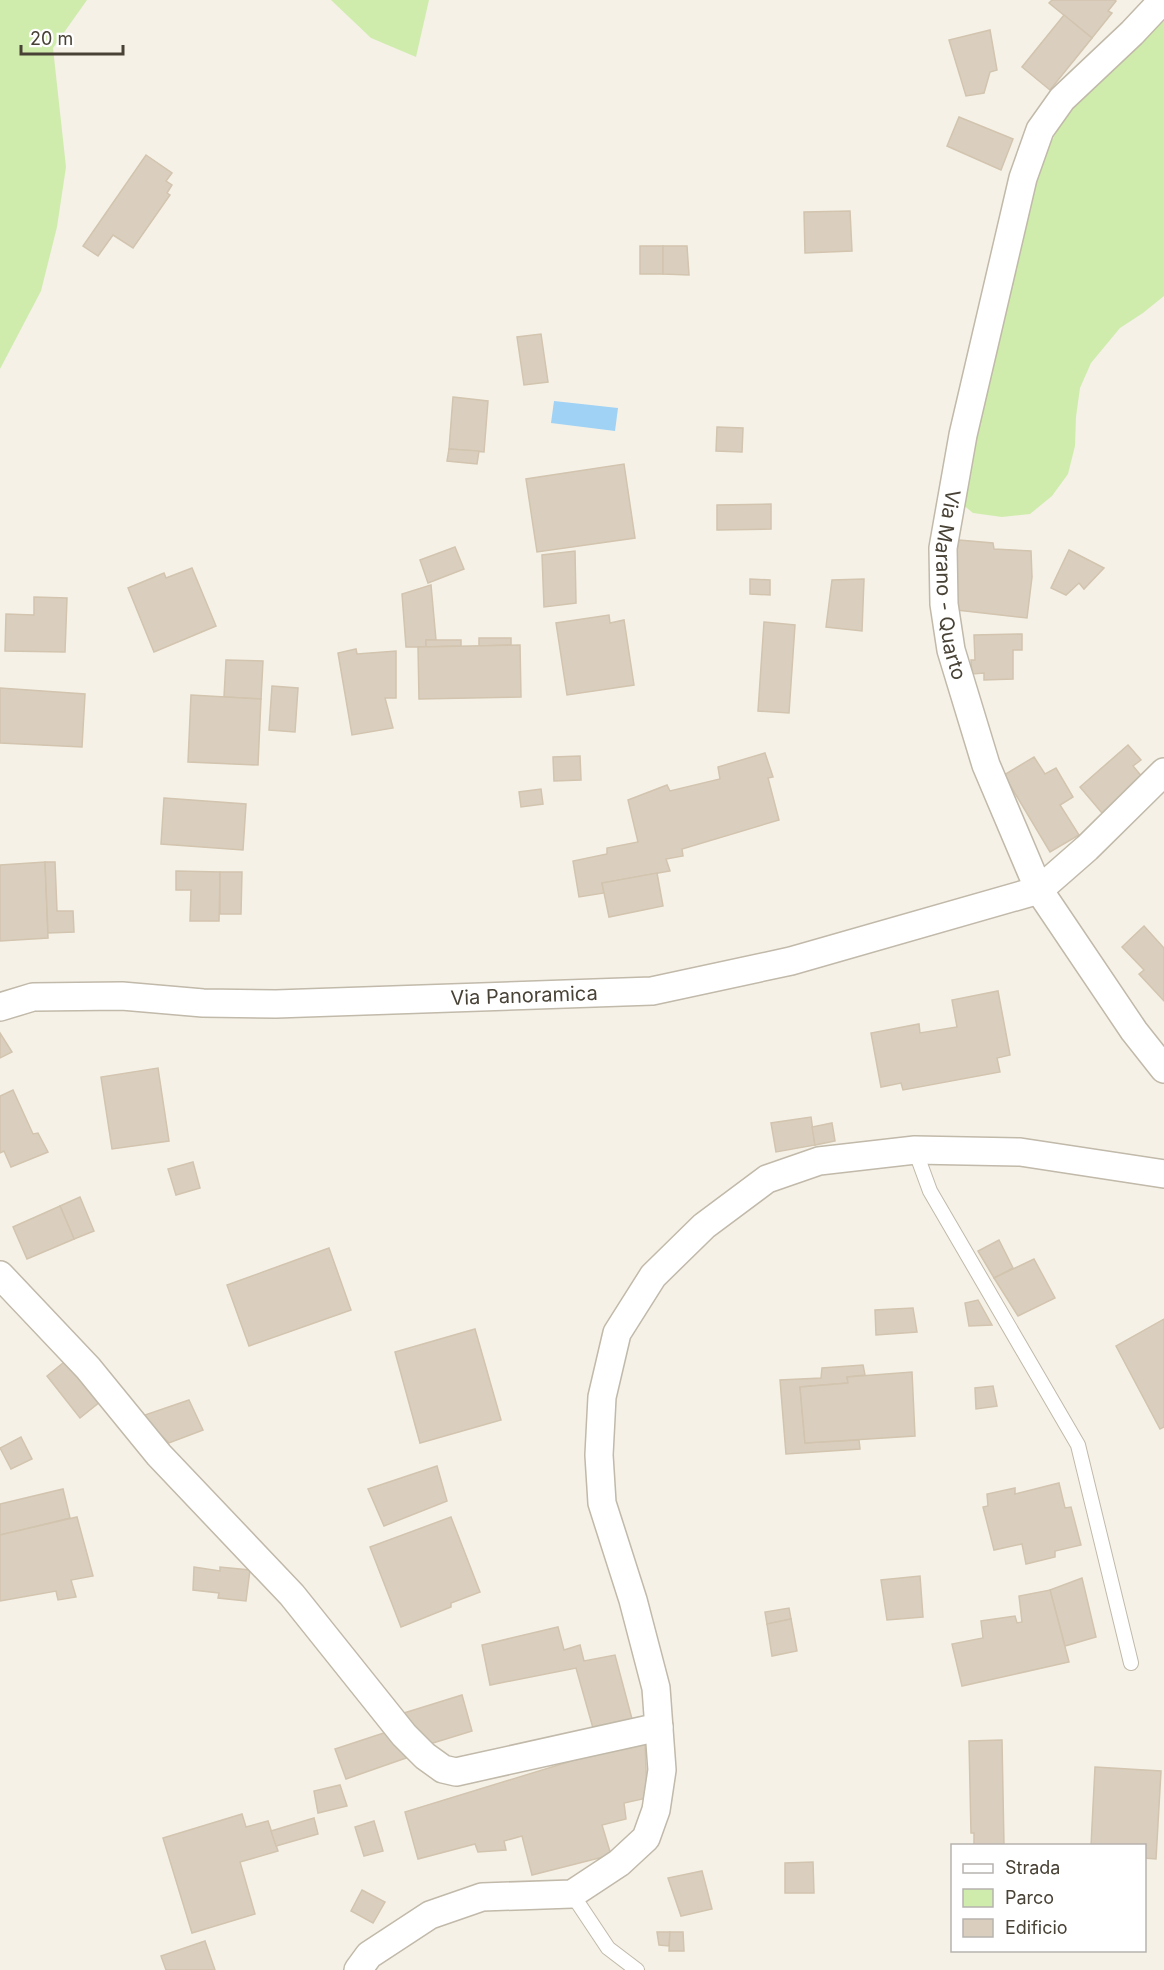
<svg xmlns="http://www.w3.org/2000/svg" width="1164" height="1970" viewBox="0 0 1164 1970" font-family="Inter,sans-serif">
<rect width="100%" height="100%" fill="#f5f1e7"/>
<g fill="#cfecad">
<path d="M 0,0 L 87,0 L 53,48 L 66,167 L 57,227 L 41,291 L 0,369 Z"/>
<path d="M 331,0 L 429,0 L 416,57 L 371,38 Z"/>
<path d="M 1164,21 L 1164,296 L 1143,313 L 1120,328 L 1091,363 L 1080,388 L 1076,417 L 1075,446 L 1068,474 L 1052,496 L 1030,514 L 1002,517 L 973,513 L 962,504 L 981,380 L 1034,174 L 1073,101 L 1113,54 Z"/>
</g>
<path fill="#9fd2f5" d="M 554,401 L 618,408 L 615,431 L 551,423 Z"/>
<g fill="#dacfbe" stroke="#d2c4ae" stroke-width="1.5">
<path d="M 1052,0 L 1115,0 L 1116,1 L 1108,11 L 1112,13 L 1092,38 L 1049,3 Z"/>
<path d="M 1064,15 L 1092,38 L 1050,90 L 1022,67 Z"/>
<path d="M 990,30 L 997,70 L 990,72 L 984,93 L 966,96 L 949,40 Z"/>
<path d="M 959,117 L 1013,139 L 1001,170 L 947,146 Z"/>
<path d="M 146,155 L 172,173 L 166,181 L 172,185 L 167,193 L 170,195 L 133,248 L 113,235 L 98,256 L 83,246 Z"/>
<path d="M 850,211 L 852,251 L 805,253 L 804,212 Z"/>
<rect x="640" y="246" width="23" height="28"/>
<path d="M 663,246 L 687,246 L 689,275 L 663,274 Z"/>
<path d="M 541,334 L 548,382 L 524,385 L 517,337 Z"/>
<path d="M 453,397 L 488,401 L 484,452 L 449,449 Z"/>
<path d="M 717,427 L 743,428 L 742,452 L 716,451 Z"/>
<path d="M 449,449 L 479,451 L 477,464 L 447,461 Z"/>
<path d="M 624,464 L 635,538 L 537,552 L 526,479 Z"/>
<path d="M 771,504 L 771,529 L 717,530 L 717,505 Z"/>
<path d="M 959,540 L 993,543 L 994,549 L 1031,551 L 1032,577 L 1027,618 L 957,610 L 958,602 L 948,601 Z"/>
<path d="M 455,547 L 464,569 L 428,583 L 420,560 Z"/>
<path d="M 1069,550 L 1104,568 L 1084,589 L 1079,583 L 1066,595 L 1051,588 Z"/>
<path d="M 575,551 L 576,603 L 544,607 L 542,555 Z"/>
<path d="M 192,568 L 216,626 L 154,652 L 128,588 L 164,573 L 166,578 Z"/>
<path d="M 750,579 L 770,580 L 770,595 L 750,594 Z"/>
<path d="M 864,579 L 862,631 L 826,627 L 832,580 Z"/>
<path d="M 431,585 L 436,640 L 426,640 L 426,647 L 406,647 L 402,594 Z"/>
<path d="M 34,597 L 67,598 L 65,652 L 5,651 L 6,614 L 34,615 Z"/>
<path d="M 609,615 L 610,623 L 624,620 L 634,685 L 567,695 L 556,623 Z"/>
<path d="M 764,622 L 795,625 L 789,713 L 758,711 Z"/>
<path d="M 1022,634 L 1022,650 L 1013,650 L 1013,679 L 984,680 L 984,673 L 972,674 L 971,660 L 975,660 L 974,635 Z"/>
<path d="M 479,638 L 511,638 L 511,645 L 479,646 Z"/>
<path d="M 426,640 L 461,640 L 461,646 L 426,647 Z"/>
<path d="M 520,645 L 521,697 L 419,699 L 418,647 Z"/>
<path d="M 356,649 L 357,654 L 396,651 L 396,698 L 385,698 L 393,728 L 352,735 L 338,653 Z"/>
<path d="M 226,660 L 263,661 L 261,699 L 224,697 Z"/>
<path d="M 272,686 L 298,688 L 295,732 L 269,730 Z"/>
<path d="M 0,688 L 85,694 L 82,747 L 0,743 Z"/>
<path d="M 191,695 L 261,699 L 258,765 L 188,762 Z"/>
<path d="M 1128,745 L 1141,760 L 1133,766 L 1143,778 L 1102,813 L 1080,787 Z"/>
<path d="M 765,753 L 773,777 L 768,778 L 779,820 L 682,849 L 683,856 L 666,859 L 670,871 L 602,883 L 604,893 L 579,897 L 573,861 L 607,854 L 607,848 L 638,842 L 628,800 L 667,785 L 670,791 L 720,779 L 718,767 Z"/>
<path d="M 580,756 L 581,780 L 554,781 L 553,757 Z"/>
<path d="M 1034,757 L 1045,774 L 1056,768 L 1073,797 L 1060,805 L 1079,835 L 1050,852 L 1004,775 Z"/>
<path d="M 541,789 L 543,804 L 521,807 L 519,792 Z"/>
<path d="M 164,798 L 246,804 L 243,850 L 161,844 Z"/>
<path d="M 45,862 L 48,938 L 0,941 L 0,865 Z"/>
<path d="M 45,862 L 55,862 L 57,911 L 73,911 L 74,932 L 48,933 Z"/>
<path d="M 176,871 L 220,872 L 219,921 L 190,921 L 191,890 L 176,890 Z"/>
<path d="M 220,872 L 242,872 L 241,914 L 220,914 Z"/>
<path d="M 657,873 L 663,906 L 609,917 L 602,883 Z"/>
<path d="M 1144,926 L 1164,948 L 1164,1001 L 1139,974 L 1144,970 L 1122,947 Z"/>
<path d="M 998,991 L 1010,1055 L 997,1058 L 1000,1072 L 903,1090 L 901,1083 L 881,1087 L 871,1033 L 919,1024 L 920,1033 L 957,1027 L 952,1000 Z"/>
<path d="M 0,1033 L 12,1052 L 0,1058 Z"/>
<path d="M 158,1068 L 169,1141 L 112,1149 L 101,1077 Z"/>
<path d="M 13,1090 L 33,1134 L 38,1133 L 48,1152 L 11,1167 L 4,1151 L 0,1153 L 0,1096 Z"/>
<path d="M 811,1117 L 815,1145 L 776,1152 L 771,1123 Z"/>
<path d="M 832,1123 L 835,1141 L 815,1145 L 812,1127 Z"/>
<path d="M 193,1162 L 200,1188 L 176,1195 L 168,1169 Z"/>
<path d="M 80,1197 L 94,1231 L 74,1239 L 60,1206 Z"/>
<path d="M 60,1206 L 74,1239 L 27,1259 L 13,1227 Z"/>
<path d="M 999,1240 L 1013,1268 L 994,1278 L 978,1251 Z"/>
<path d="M 329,1248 L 351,1310 L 249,1346 L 227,1285 Z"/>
<path d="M 1034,1259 L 1055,1298 L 1018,1316 L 994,1278 Z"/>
<path d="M 978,1300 L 992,1325 L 969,1326 L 965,1303 Z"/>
<path d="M 913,1308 L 917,1332 L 876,1335 L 875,1310 Z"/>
<path d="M 1164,1319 L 1164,1427 L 1160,1429 L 1116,1346 Z"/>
<path d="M 475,1329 L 501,1420 L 420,1443 L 395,1352 Z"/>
<path d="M 69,1358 L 101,1401 L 80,1418 L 47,1376 Z"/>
<path d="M 863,1365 L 865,1375 L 847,1377 L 848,1383 L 800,1387 L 805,1443 L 859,1440 L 860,1449 L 786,1454 L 780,1380 L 821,1378 L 822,1368 Z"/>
<path d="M 912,1372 L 915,1436 L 805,1443 L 800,1387 L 848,1383 L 847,1377 Z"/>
<path d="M 993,1386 L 997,1406 L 976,1409 L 975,1388 Z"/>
<path d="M 189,1400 L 203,1430 L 169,1443 L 142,1416 Z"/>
<path d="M 21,1437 L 32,1459 L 11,1469 L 0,1448 Z"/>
<path d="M 437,1466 L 447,1501 L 384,1526 L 368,1489 Z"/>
<path d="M 1059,1483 L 1065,1508 L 1071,1507 L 1081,1545 L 1055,1551 L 1055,1557 L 1026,1564 L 1022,1544 L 994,1550 L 983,1507 L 988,1506 L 987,1494 L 1015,1488 L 1015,1494 Z"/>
<path d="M 63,1489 L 70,1518 L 0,1535 L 0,1504 Z"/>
<path d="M 77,1517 L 93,1576 L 71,1580 L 76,1597 L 58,1600 L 56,1591 L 0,1601 L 0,1535 Z"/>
<path d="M 451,1517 L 480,1592 L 451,1603 L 451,1607 L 401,1627 L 370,1547 Z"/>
<path d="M 194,1567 L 220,1571 L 220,1567 L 250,1570 L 246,1601 L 218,1598 L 219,1593 L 193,1590 Z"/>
<path d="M 920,1576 L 923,1617 L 887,1620 L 881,1580 Z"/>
<path d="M 1082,1578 L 1096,1637 L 1065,1646 L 1050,1590 Z"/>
<path d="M 1050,1590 L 1069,1662 L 962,1686 L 952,1644 L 983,1638 L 981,1621 L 1015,1616 L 1017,1623 L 1022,1622 L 1019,1596 Z"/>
<path d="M 789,1608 L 791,1619 L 767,1624 L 765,1612 Z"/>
<path d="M 791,1619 L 797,1651 L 772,1656 L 767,1624 Z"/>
<path d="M 558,1627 L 564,1650 L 580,1645 L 584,1661 L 615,1655 L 632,1719 L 593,1728 L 576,1668 L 490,1685 L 482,1645 Z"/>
<path d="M 462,1695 L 472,1731 L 423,1746 L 404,1713 Z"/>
<path d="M 393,1730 L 406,1758 L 346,1779 L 335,1749 Z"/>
<path d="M 1002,1740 L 1004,1846 L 974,1846 L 974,1833 L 971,1833 L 969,1741 Z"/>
<path d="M 645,1742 L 647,1798 L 624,1803 L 626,1819 L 602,1825 L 611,1855 L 532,1875 L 522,1836 L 504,1841 L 506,1850 L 478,1852 L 475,1844 L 418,1859 L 405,1812 L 578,1759 L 576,1752 Z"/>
<path d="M 1095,1767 L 1161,1771 L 1156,1859 L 1144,1858 L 1144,1846 L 1091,1846 Z"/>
<path d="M 340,1785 L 347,1806 L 318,1813 L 314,1791 Z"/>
<path d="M 242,1814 L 246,1827 L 268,1821 L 278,1851 L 240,1862 L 255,1914 L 192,1933 L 163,1838 Z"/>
<path d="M 314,1818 L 318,1834 L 276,1846 L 271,1831 Z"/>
<path d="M 374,1821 L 383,1851 L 364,1856 L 355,1827 Z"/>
<path d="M 813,1862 L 814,1893 L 785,1893 L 785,1863 Z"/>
<path d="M 702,1871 L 712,1909 L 681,1916 L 668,1878 Z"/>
<path d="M 362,1890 L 385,1902 L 373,1923 L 351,1911 Z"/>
<path d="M 657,1932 L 670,1932 L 669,1946 L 659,1945 Z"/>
<path d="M 670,1932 L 683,1932 L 684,1951 L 669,1951 Z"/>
<path d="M 205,1941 L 215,1970 L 166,1970 L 161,1956 Z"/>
</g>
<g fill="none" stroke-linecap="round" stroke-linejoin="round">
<g stroke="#c1b9a9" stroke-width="16">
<g id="service">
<path d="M 915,1150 L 930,1191 L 1078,1445 L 1131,1663"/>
<path d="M 572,1894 L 608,1948 L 637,1970"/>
</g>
</g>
<g stroke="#c1b9a9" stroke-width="30">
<g id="minor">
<path id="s1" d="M 1163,0 L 1132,33 L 1062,99 L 1040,130 L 1023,178 L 963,435 L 943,548 L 944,604 L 951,650 L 986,765 L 1039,890 L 1134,1031 L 1164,1069"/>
<path id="s2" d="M 0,1007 L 33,997 L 122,996 L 203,1003 L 276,1004 L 652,991 L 791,961 L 1039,890 L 1087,848 L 1164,772"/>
<path d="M 0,1275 L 88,1368 L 159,1455 L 292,1595 L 404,1735 L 425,1756 L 443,1769 L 456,1772 L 659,1727"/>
<path d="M 358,1970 L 369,1955 L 430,1915 L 482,1897 L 572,1894 L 619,1863 L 646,1838 L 656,1810 L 662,1770 L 656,1688 L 633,1600 L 602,1503 L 599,1455 L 602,1397 L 617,1333 L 653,1276 L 704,1226 L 767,1179 L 819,1161 L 915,1150 L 1020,1152 L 1164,1174"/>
</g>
</g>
<use href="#service" stroke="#fff" stroke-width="14"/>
<use href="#minor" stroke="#fff" stroke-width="27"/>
</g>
<g text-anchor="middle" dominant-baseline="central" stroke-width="6" stroke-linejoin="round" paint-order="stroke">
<g font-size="20" fill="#484135" stroke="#fff">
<text stroke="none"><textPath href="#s1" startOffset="646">Via Marano - Quarto</textPath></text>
<text stroke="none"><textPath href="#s2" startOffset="526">Via Panoramica</textPath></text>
</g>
</g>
<rect x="951" y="1844" width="195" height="108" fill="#ffffff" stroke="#b6b3ae" stroke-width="1.5"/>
<rect x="963" y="1864" width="30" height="9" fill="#ffffff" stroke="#b6b3ae" stroke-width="1.5"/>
<text x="1005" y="1874" font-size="18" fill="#484135">Strada</text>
<rect x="963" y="1889" width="30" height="18" fill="#cfecad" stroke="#b6b3ae" stroke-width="1.5"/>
<text x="1005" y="1904" font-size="18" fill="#484135">Parco</text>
<rect x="963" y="1919" width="30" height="18" fill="#dacfbe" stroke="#b6b3ae" stroke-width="1.5"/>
<text x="1005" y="1934" font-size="18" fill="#484135">Edificio</text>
<path d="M21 45v9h102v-9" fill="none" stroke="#484135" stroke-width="3"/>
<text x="30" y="45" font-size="18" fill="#484135" stroke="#ffffff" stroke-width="4.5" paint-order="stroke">20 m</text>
</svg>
